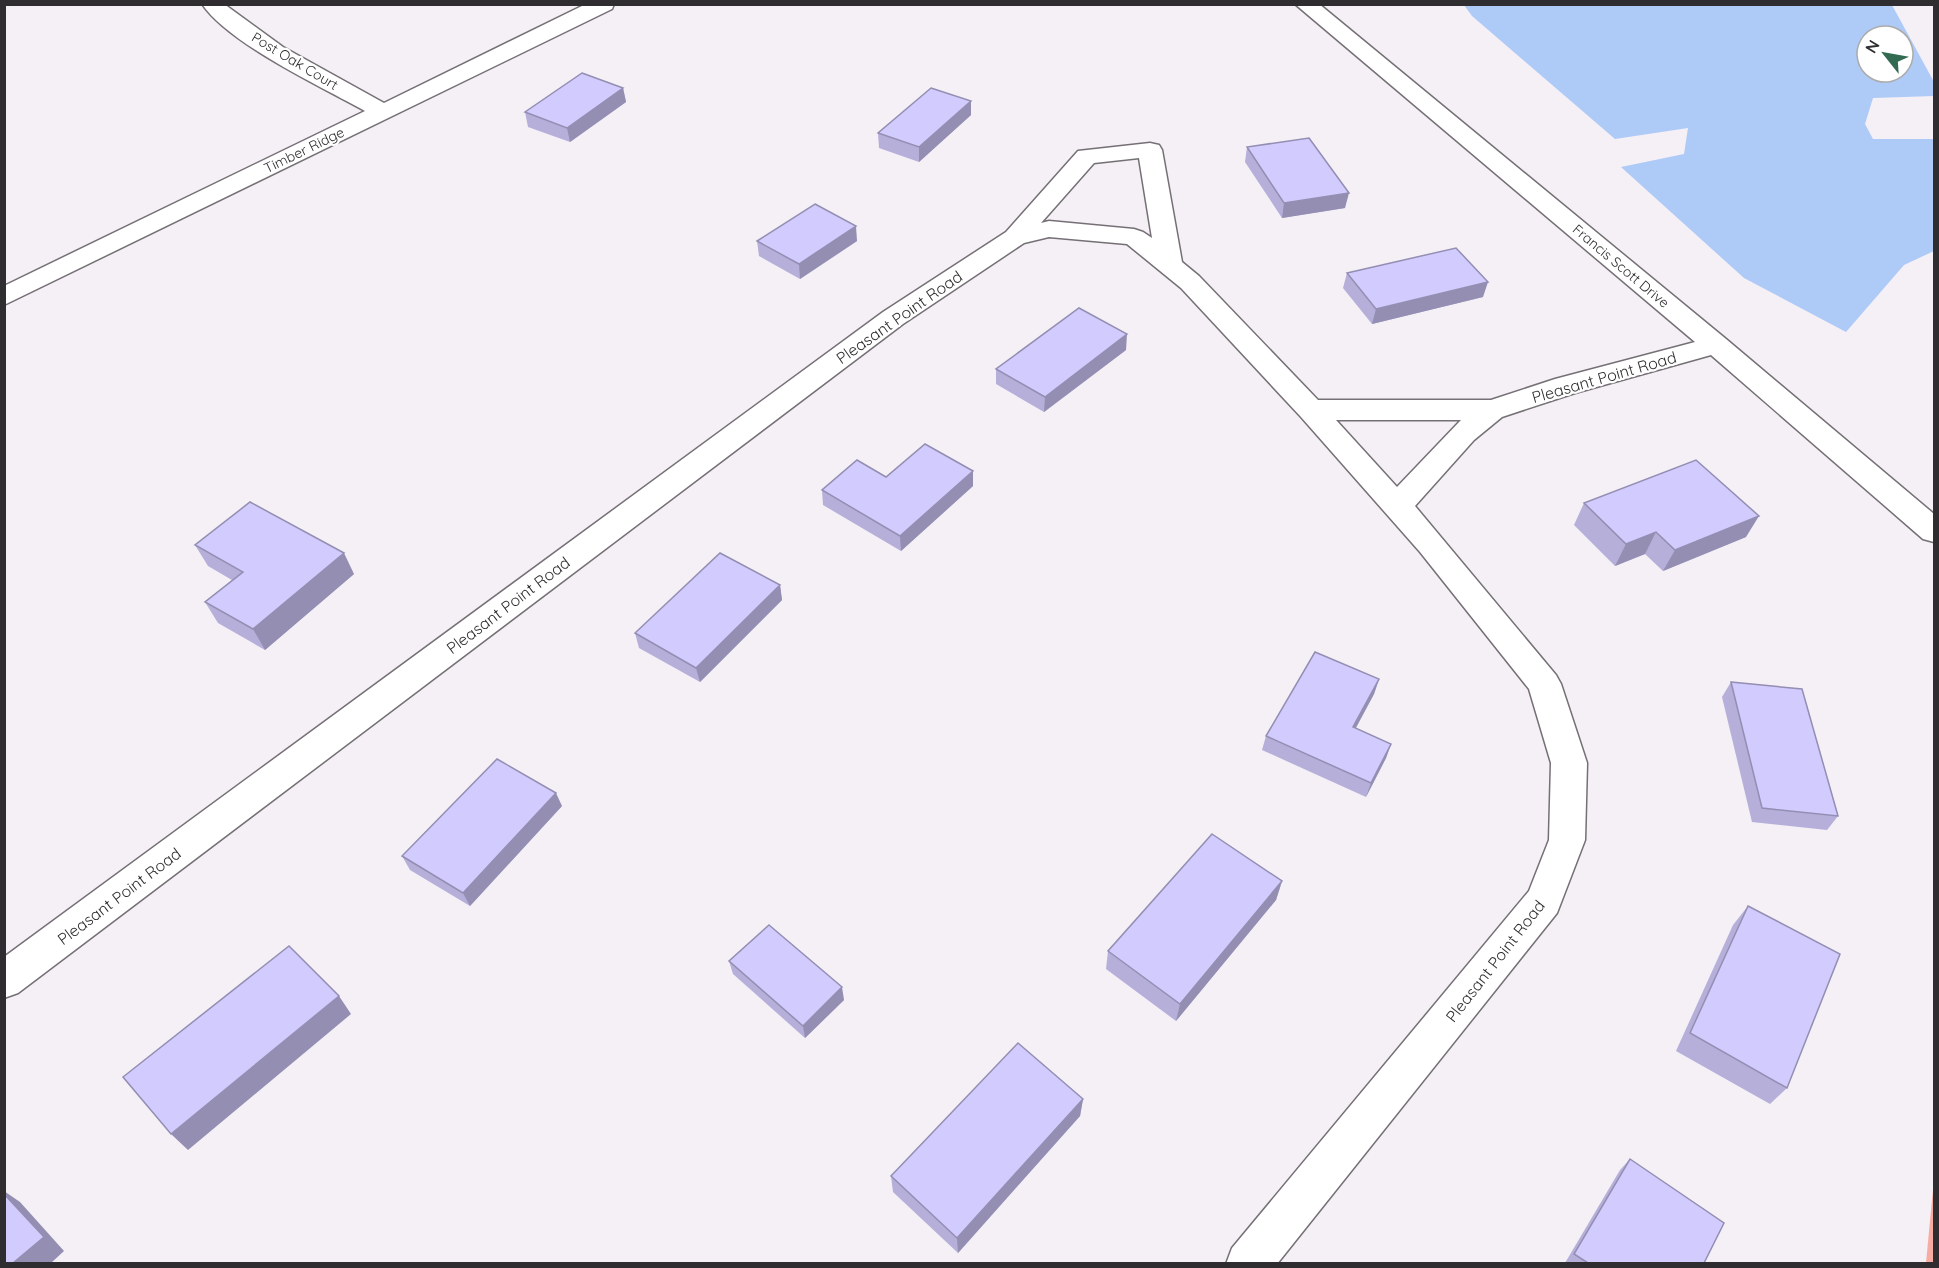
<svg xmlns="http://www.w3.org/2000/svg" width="1939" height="1268" viewBox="0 0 1939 1268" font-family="Quicksand,sans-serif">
<rect width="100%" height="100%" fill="#f5eff6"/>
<path fill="#f7aca3" d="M 1934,1179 L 1934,1263 L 1926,1263 Z"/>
<path fill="#aecaf7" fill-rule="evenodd" d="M 1464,5 L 1892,5 L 1934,82 L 1934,96 L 1873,98 L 1865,124 L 1873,139 L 1934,139 L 1934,251 L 1904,265 L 1846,332 L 1744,278 L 1621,167 L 1684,154 L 1688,128 L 1615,139 L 1472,16 ZM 1867,36 L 1903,36 L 1903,72 L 1867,72 Z"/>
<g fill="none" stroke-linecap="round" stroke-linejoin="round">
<g stroke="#757075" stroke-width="3">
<g id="street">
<path d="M 202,4 L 224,4 L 283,47 L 384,103 L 586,4 L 614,4 L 612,9 L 4,305 L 4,286 L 365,111 C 322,87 229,44 202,4 Z"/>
<path d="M 1295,4 L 1319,4 L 1726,339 L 1934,514 L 1934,542 L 1923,539 L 1711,355 L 1575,393 L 1502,417 L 1474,440 L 1415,506 L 1556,675 L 1561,684 L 1587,763 L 1585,840 L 1557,913 L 1277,1264 L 1226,1264 L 1232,1248 L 1529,891 L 1549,840 L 1551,763 L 1529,689 L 1420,552 L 1301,417 L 1181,288 L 1127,244 L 1049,237 L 1024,243 L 903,324 L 18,993 L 4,998 L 4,957 L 883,312 L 1006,232 L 1078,151 L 1150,143 L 1159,145 L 1162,150 L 1182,262 L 1199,276 L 1318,400 L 1491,400 L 1555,379 L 1695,342 ZM 1139,158 L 1152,238 L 1143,232 L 1134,229 L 1049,221 L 1041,223 L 1094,163 ZM 1336,420 L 1461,420 L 1397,487 Z"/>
</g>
</g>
<use href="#street" fill="#fff" fill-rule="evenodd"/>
</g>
<g fill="#b5afda">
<path d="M 623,88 L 626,102 L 570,142 L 528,127 L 525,112 Z"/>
<path d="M 971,101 L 971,115 L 919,162 L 879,148 L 878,133 Z"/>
<path d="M 1247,147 L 1345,208 L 1282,218 L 1245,162 Z"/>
<path d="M 757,241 L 857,241 L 800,279 L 759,256 Z"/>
<path d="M 1347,273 L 1483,297 L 1372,324 L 1343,288 Z"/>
<path d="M 1126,350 L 1044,412 L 996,384 L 996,369 Z"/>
<path d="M 973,471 L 973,486 L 901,551 L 823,505 L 822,490 L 886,477 Z"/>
<path d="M 1584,503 L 1746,537 L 1663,571 L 1645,554 L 1615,566 L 1574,525 Z"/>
<path d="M 195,545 L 354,574 L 265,650 L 218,623 L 205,602 L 232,580 L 208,566 Z"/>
<path d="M 780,585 L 782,600 L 700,682 L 639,648 L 635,633 Z"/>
<path d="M 1379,679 L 1374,694 L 1356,728 L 1391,744 L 1386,758 L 1366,797 L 1262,750 L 1266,736 Z"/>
<path d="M 1731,682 L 1838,816 L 1827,830 L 1752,822 L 1722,697 Z"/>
<path d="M 562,806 L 470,906 L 410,870 L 402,856 Z"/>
<path d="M 1282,881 L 1276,900 L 1176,1021 L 1106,969 L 1108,951 Z"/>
<path d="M 1748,906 L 1787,1088 L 1770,1104 L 1676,1051 L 1733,925 Z"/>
<path d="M 729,961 L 844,1000 L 805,1038 L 733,974 Z"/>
<path d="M 1083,1099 L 1080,1116 L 958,1253 L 893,1192 L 891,1176 Z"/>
<path d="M 1630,1159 L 1704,1263 L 1565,1263 L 1620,1170 Z"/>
</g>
<g fill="#938eb2">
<path d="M 623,88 L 626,102 L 570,142 L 567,128 Z"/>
<path d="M 971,101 L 971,115 L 919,162 L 919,147 Z"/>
<path d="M 1349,193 L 1345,208 L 1282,218 L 1284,203 Z"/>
<path d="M 856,226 L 857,241 L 800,279 L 799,264 Z"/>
<path d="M 1488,282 L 1483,297 L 1372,324 L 1376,309 Z"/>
<path d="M 1127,334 L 1126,350 L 1044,412 L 1045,397 Z"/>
<path d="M 973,471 L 973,486 L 901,551 L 900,536 Z"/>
<path d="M 1759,516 L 1746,537 L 1663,571 L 1675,550 Z"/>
<path d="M 1656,532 L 1645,554 L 1615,566 L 1626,544 Z"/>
<path d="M 344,553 L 354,574 L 265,650 L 253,629 Z"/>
<path d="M 780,585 L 782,600 L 700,682 L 696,668 Z"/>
<path d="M 1379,679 L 1374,694 L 1348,742 L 1353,727 Z"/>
<path d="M 1391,744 L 1386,758 L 1366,797 L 1371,783 Z"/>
<path d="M 556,793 L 562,806 L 470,906 L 463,893 Z"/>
<path d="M 1282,881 L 1276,900 L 1176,1021 L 1180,1004 Z"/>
<path d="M 842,987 L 844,1000 L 805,1038 L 803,1026 Z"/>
<path d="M 339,996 L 351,1014 L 188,1150 L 171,1134 Z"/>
<path d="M 1083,1099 L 1080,1116 L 958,1253 L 957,1238 Z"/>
<path d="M 4,1191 L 20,1202 L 64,1251 L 51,1263 L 13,1263 Z"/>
</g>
<g fill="#d2cbfe" stroke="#938eb2" stroke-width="1.5">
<path d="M 582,73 L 623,88 L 567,128 L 525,112 Z"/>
<path d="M 931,88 L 971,101 L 919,147 L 878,133 Z"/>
<path d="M 1309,138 L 1349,193 L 1284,203 L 1247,147 Z"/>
<path d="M 815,204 L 856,226 L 799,264 L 757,241 Z"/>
<path d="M 1456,248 L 1488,282 L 1376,309 L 1347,273 Z"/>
<path d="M 1079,308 L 1127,334 L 1045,397 L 996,369 Z"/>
<path d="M 925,444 L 973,471 L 900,536 L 822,490 L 857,460 L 886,477 Z"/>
<path d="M 1696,460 L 1759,516 L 1675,550 L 1656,532 L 1626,544 L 1584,503 Z"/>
<path d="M 250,502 L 344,553 L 253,629 L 205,602 L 243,572 L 195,545 Z"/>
<path d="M 720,553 L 780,585 L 696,668 L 635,633 Z"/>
<path d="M 1315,652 L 1379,679 L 1353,727 L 1391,744 L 1371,783 L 1266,736 Z"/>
<path d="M 1731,682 L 1802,689 L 1838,816 L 1762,808 Z"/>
<path d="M 497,759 L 556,793 L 463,893 L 402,856 Z"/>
<path d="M 1212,834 L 1282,881 L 1180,1004 L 1108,951 Z"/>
<path d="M 1748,906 L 1840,954 L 1787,1088 L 1690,1033 Z"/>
<path d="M 769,925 L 842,987 L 803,1026 L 729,961 Z"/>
<path d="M 289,946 L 339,996 L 171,1134 L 123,1077 Z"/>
<path d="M 1018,1043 L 1083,1099 L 957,1238 L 891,1176 Z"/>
<path d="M 1630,1159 L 1724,1223 L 1704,1263 L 1588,1263 L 1574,1254 Z"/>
<path d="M 4,1194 L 44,1237 L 13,1263 L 4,1263 Z"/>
</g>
<g text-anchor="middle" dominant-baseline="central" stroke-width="4.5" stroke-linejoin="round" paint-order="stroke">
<g font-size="14" fill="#2f2d2f" stroke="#fff">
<text transform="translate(295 61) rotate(31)">Post Oak Court</text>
<text transform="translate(304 150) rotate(-26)">Timber Ridge</text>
<text transform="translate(1621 266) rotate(40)">Francis Scott Drive</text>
</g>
<g font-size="16" fill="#2f2d2f" stroke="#fff">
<text transform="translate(899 317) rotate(-35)">Pleasant Point Road</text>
<text transform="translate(1604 377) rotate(-16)">Pleasant Point Road</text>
<text transform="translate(508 605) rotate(-37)">Pleasant Point Road</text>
<text transform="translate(119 896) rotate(-37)">Pleasant Point Road</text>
<text transform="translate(1495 961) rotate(-52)">Pleasant Point Road</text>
</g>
</g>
<rect width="1939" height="1268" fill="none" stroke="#2f2d2f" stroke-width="12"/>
<g transform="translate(1885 54) rotate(301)"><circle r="28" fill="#ffffff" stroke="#acabac" stroke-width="1.5"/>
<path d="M0-4.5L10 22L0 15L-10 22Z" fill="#326b52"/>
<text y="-9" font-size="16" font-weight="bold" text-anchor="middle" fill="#2f2d2f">N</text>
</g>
</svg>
